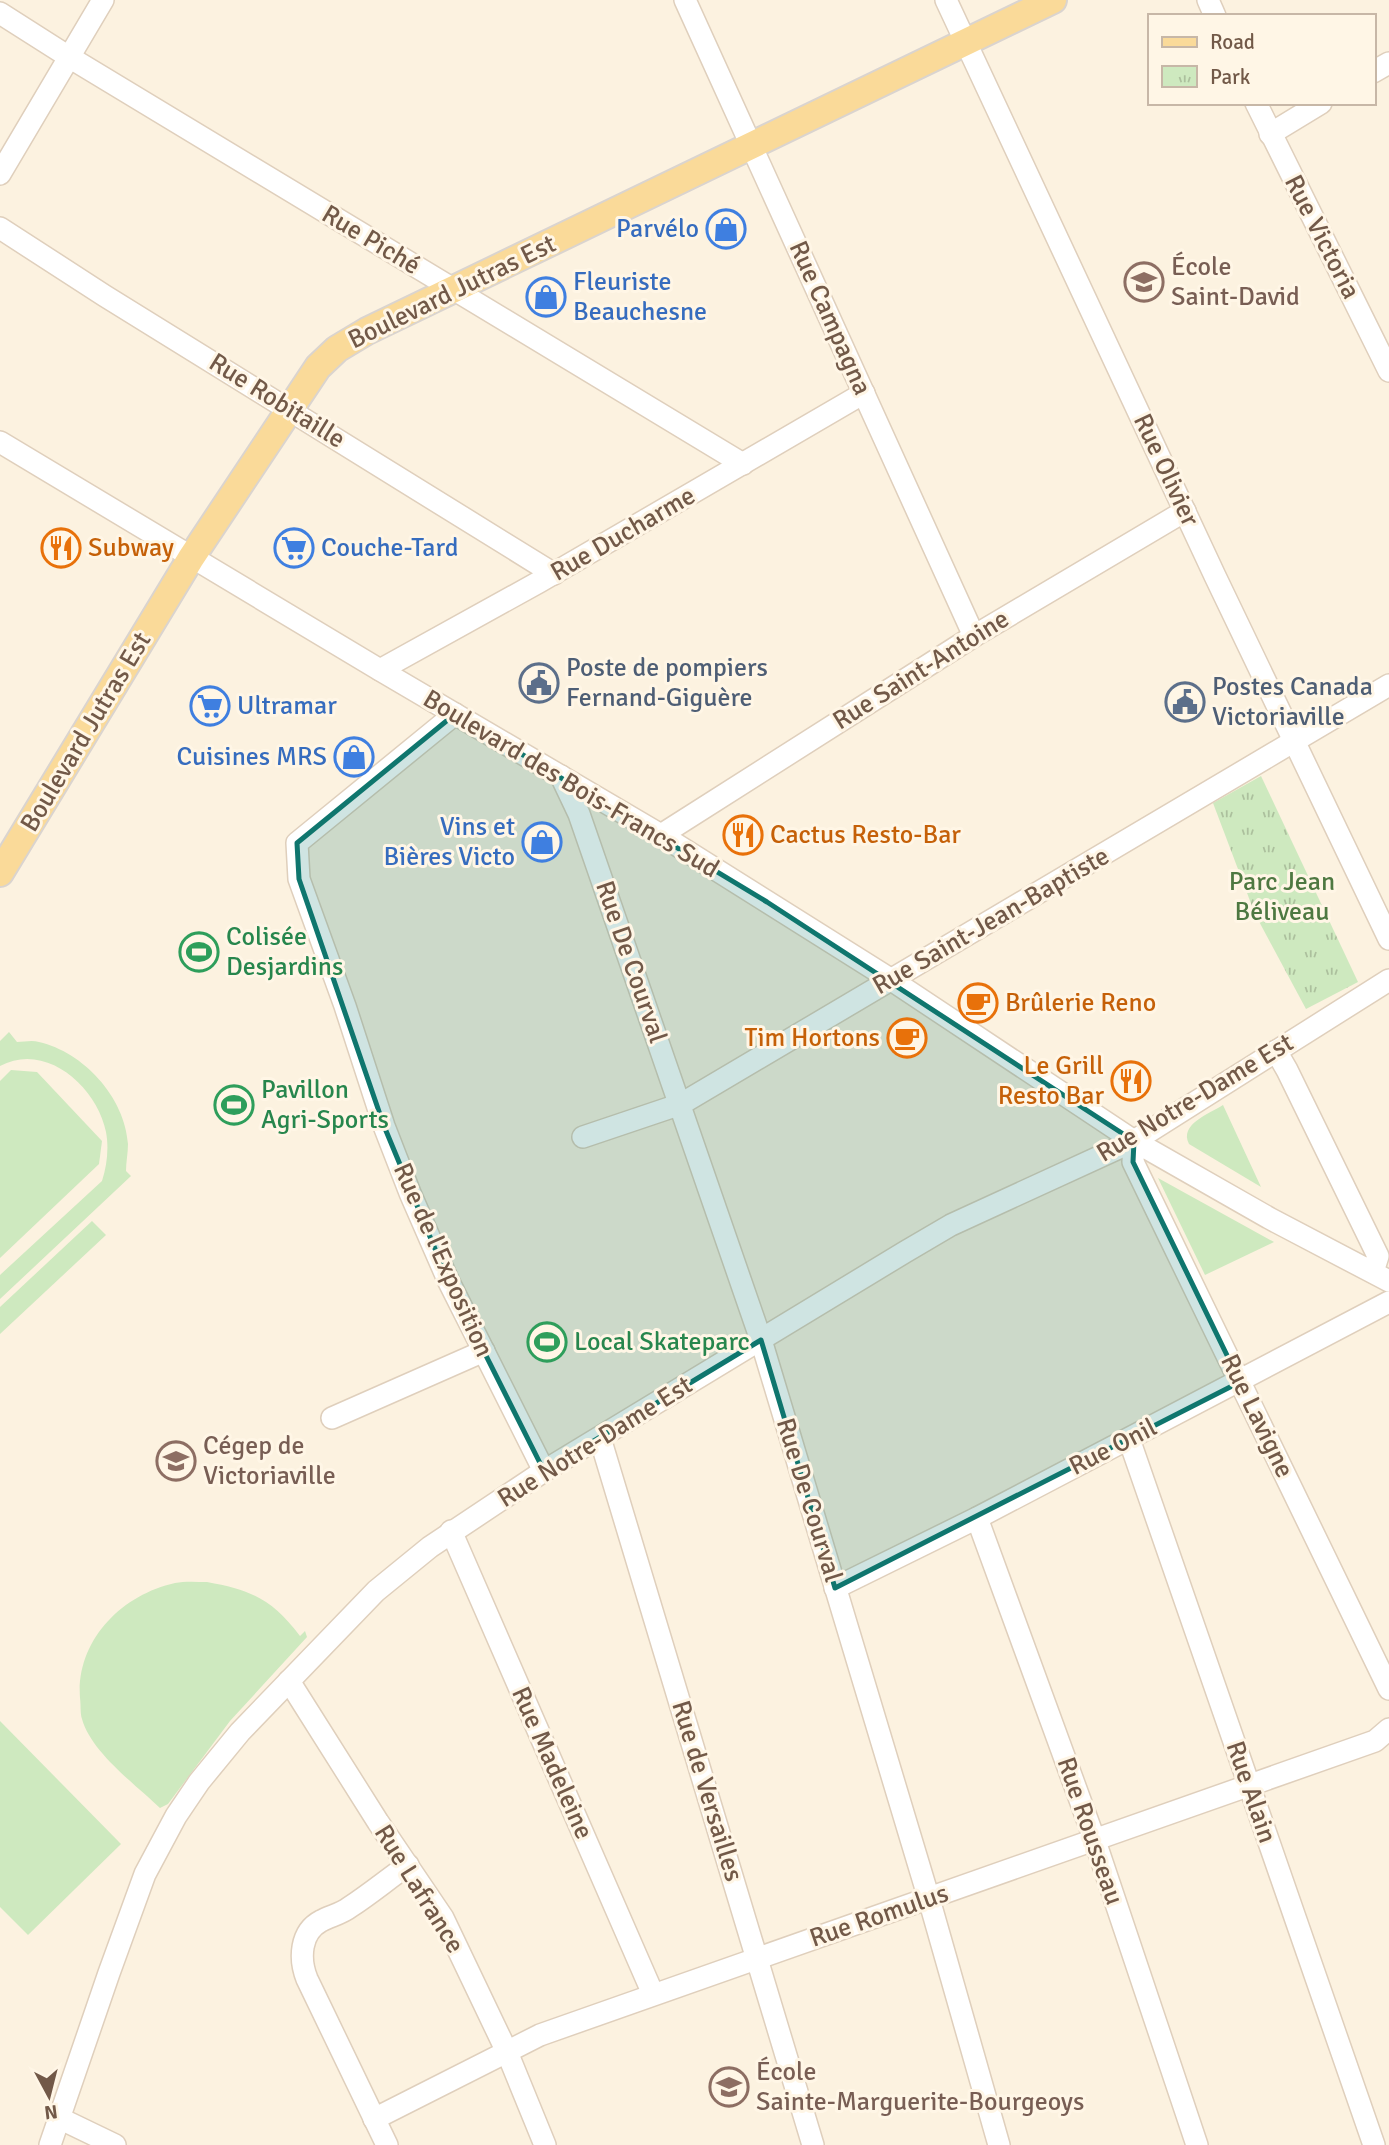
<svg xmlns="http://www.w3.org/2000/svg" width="1389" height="2145" viewBox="0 0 1389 2145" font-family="Signika,sans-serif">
<defs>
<pattern id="park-tufts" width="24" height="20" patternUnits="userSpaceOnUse" patternTransform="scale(1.75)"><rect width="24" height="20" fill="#cee9bf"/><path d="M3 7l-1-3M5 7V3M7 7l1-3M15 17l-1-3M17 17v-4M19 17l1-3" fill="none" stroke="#acc09d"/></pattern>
</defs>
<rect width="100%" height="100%" fill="#fcf2e0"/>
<g fill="#cee9bf">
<path d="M 9,1032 L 17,1042 C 24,1042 32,1040 39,1042 C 83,1052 125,1097 128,1144 C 128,1153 126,1162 126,1171 L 131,1176 L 0,1299 L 0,1275 L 102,1181 C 107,1166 109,1148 106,1132 C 97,1087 46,1041 0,1066 L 0,1041 Z"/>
<path d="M 11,1070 L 37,1072 L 102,1141 L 99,1164 L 0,1258 L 0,1081 Z"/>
<path d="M 1223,1105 L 1261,1187 L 1189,1144 C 1179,1124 1209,1114 1223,1105 Z"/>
<path d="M 1158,1178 L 1274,1242 L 1205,1275 Z"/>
<path d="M 92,1221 L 106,1235 L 0,1334 L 0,1307 Z"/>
<path d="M 207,1582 C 251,1590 272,1599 300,1636 L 305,1631 L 307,1637 L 230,1721 L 168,1804 L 160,1808 C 136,1785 91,1752 82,1719 C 80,1713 81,1705 80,1698 C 76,1641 121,1595 175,1583 C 185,1581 197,1582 207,1582 Z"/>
<path d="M 0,1721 L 121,1844 L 28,1935 L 0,1907 Z"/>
</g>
<path fill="url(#park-tufts)" d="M 1261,776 L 1358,982 L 1306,1009 L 1255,914 L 1213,803 Z"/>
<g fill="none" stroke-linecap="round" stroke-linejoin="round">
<g stroke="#dfcfbc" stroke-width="24">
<g id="minor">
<path d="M 685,0 L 974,636"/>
<path d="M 946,0 L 1215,576 L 1389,939"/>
<path d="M 1208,0 L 1215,16"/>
<path d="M 0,13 L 69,57 L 743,464"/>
<path d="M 1373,72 L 1389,63"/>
<path d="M 1256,103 L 1389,371"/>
<path d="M 1270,134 L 1321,103"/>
<path d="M 0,174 L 103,0"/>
<path d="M 0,228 L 105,296 L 554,574"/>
<path d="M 0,442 L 380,670 L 661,835 L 890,979 L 1134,1141 L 1269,1218 L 1389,1281"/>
<path d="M 380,670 L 539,582 L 864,393"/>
<path d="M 455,714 L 297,843 L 299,879 L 345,1006 L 384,1126 L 410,1193 L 448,1280 L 544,1471"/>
<path d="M 561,776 L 579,814 L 761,1340 L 929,1899 L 999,2145"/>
<path d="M 661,835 L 974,636 L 1185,511"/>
<path d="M 1276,1051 L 1287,1070 L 1378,1256 L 1373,1272"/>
<path d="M 583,1137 L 681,1104 L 1389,685"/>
<path d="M 1134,1141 L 1133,1162 L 1389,1689"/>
<path d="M 332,1418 L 484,1351"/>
<path d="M 600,1438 L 813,2145"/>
<path d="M 1129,1439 L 1374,2145"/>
<path d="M 977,1518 L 1095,1841 L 1197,2145"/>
<path d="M 451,1531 L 653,1994"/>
<path d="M 835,1588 L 977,1518 L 1389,1302"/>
<path d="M 289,1681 L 378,1822 L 443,1918 L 507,2052 L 545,2145"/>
<path d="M 59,2118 L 115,2145"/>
<path d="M 374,2119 L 540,2035 L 1375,1741 L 1389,1729"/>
<path d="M 50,2145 L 109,1973 L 145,1874 L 176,1816 L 199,1782 L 240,1732 L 376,1591 L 430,1547 L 544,1471 L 905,1252 L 951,1225 L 1134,1141 L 1389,980"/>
<path d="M 387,2145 L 307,1979 C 299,1959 300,1932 321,1921 C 330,1916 341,1914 350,1907 C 370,1894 388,1879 408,1865"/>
</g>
</g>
<g stroke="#dad4cf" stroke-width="30">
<path id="major" d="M 0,873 L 191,558 L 318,367 L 337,349 L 367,331 L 1053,0"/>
</g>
<use href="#minor" stroke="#fff" stroke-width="21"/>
<use href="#major" stroke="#fada99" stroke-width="26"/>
</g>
<path fill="#0f766e" fill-opacity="0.2" stroke="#0f766e" stroke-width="5" stroke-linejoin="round" d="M 455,714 L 767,902 L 1134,1141 L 1133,1162 L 1240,1382 L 835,1588 L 761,1340 L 544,1471 L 448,1280 L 384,1126 L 299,879 L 297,843 Z"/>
<defs>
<g id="shop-ring" transform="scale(2.0125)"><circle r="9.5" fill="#fff6e6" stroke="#3f7fe0" stroke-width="1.5"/><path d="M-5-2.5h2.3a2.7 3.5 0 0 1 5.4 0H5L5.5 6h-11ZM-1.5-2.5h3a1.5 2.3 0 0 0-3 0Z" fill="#3f7fe0"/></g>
<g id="school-ring" transform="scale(2.0125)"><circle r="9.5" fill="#fff6e6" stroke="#8d6e63" stroke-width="1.5"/><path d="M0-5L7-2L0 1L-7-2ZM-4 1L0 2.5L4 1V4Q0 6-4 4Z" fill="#8d6e63"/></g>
<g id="restaurant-ring" transform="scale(2.0125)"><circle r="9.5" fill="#fff6e6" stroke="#e8710a" stroke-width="1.5"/><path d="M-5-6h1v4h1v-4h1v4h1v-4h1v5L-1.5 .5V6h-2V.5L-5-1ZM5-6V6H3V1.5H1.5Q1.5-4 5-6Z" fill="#e8710a"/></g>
<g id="supermarket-ring" transform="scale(2.0125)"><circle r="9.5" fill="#fff6e6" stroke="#3f7fe0" stroke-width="1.5"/><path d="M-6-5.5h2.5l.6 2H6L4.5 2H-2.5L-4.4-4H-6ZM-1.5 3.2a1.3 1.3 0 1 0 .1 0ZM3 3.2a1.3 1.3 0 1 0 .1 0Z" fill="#3f7fe0"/></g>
<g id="civic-ring" transform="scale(2.0125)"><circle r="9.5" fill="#fff6e6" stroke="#5c6f8a" stroke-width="1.5"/><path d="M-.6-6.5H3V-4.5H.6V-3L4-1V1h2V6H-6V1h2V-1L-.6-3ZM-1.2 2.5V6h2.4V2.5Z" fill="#5c6f8a"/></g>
<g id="stadium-ring" transform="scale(2.0125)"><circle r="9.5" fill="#fff6e6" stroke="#2e9e5b" stroke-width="1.5"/><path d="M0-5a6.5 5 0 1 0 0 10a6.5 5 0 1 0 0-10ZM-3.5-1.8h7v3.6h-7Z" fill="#2e9e5b"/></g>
<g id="cafe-ring" transform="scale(2.0125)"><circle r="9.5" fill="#fff6e6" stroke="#e8710a" stroke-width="1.5"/><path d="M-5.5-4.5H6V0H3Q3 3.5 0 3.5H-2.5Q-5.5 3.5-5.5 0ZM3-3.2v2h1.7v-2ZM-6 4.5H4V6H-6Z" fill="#e8710a"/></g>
<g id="university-ring" transform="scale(2.0125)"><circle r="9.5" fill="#fff6e6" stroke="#8d6e63" stroke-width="1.5"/><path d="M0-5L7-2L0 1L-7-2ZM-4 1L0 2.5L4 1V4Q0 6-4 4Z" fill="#8d6e63"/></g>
</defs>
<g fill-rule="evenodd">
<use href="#shop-ring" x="726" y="229"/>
<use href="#school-ring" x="1144" y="282"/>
<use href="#shop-ring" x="546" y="297"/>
<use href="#restaurant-ring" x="61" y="548"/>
<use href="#supermarket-ring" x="294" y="548"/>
<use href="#civic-ring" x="539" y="683"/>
<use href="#civic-ring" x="1185" y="702"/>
<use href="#supermarket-ring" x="210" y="706"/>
<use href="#shop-ring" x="354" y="757"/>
<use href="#restaurant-ring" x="743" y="835"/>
<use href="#shop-ring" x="542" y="842"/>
<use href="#stadium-ring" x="199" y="952"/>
<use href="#cafe-ring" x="978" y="1003"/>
<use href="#cafe-ring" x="907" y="1038"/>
<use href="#restaurant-ring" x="1131" y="1081"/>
<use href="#stadium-ring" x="234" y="1105"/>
<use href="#stadium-ring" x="547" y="1342"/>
<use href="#university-ring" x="176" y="1461"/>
<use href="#school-ring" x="729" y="2087"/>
</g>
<g text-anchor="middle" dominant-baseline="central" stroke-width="6" stroke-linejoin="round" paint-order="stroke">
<g font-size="26" fill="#366cbe" stroke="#fff6e6" text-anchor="end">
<text x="699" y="229">Parvélo</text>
<text x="573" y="282" text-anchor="start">Fleuriste<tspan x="573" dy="30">Beauchesne</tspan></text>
<text x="321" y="548" text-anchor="start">Couche-Tard</text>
<text x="237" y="706" text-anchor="start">Ultramar</text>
<text x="327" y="757">Cuisines MRS</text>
<text x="515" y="827">Vins et<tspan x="515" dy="30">Bières Victo</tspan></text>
</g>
<g font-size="26" fill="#725948" stroke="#fff6e6">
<text transform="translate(1322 237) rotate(63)">Rue Victoria</text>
<text transform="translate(371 240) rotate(31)">Rue Piché</text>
<text transform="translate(452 292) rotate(-26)">Boulevard Jutras Est</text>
<text transform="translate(830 318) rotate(66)">Rue Campagna</text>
<text transform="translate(277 401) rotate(32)">Rue Robitaille</text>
<text transform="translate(1166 470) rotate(65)">Rue Olivier</text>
<text transform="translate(623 534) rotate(-30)">Rue Ducharme</text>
<text transform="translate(921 670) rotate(-32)">Rue Saint-Antoine</text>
<text transform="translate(86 732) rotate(-59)">Boulevard Jutras Est</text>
<text transform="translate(571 784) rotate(31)">Boulevard des Bois-Francs Sud</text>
<text transform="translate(991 921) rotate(-30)">Rue Saint-Jean-Baptiste</text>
<text transform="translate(631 962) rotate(71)">Rue De Courval</text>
<text transform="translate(1195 1098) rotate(-31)">Rue Notre-Dame Est</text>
<text transform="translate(443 1260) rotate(66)">Rue de l'Exposition</text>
<text transform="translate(1257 1416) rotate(64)">Rue Lavigne</text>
<text transform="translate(595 1442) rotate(-32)">Rue Notre-Dame Est</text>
<text transform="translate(1113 1447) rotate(-27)">Rue Onil</text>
<text transform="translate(809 1500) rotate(73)">Rue De Courval</text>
<text transform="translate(552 1763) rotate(66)">Rue Madeleine</text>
<text transform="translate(707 1791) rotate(73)">Rue de Versailles</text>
<text transform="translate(1251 1792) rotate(71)">Rue Alain</text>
<text transform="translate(1090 1831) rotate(71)">Rue Rousseau</text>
<text transform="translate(419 1889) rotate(58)">Rue Lafrance</text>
<text transform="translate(879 1916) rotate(-19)">Rue Romulus</text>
</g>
<g font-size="26" fill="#785e54" stroke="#fff6e6" text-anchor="start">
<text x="1171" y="267">École<tspan x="1171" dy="30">Saint-David</tspan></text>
<text x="203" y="1446">Cégep de<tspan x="203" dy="30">Victoriaville</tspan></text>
<text x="756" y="2072">École<tspan x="756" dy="30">Sainte-Marguerite-Bourgeoys</tspan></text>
</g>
<g font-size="26" fill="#c56008" stroke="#fff6e6" text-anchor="start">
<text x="88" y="548">Subway</text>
<text x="770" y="835">Cactus Resto-Bar</text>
<text x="1005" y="1003">Brûlerie Reno</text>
<text x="880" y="1038" text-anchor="end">Tim Hortons</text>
<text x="1104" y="1066" text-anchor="end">Le Grill<tspan x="1104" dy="30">Resto Bar</tspan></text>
</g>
<g font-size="26" fill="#4e5e75" stroke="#fff6e6" text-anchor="start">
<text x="566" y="668">Poste de pompiers<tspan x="566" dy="30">Fernand-Giguère</tspan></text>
<text x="1212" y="687">Postes Canada<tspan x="1212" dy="30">Victoriaville</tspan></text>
</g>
<g font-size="26" fill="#4e7841" stroke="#fff6e6">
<text x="1282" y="882">Parc Jean<tspan x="1282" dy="30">Béliveau</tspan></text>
</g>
<g font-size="26" fill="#27864d" stroke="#fff6e6" text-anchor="start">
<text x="226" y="937">Colisée<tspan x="226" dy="30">Desjardins</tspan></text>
<text x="261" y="1090">Pavillon<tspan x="261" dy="30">Agri-Sports</tspan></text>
<text x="574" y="1342">Local Skateparc</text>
</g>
</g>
<rect x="1148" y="14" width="228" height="91" fill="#fff6e6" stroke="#c7b7a7" stroke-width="2"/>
<rect x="1162" y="37" width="35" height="10" fill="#fada99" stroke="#c7b7a7" stroke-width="2"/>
<text x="1210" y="49" font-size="21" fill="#725948">Road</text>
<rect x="1162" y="66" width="35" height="21" fill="url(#park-tufts)" stroke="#c7b7a7" stroke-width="2"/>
<text x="1210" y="84" font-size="21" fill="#725948">Park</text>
<g transform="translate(49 2096) rotate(173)" stroke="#fff6e6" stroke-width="5" paint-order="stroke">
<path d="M0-5L12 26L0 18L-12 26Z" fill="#725948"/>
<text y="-10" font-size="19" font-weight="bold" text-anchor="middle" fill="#725948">N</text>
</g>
</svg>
